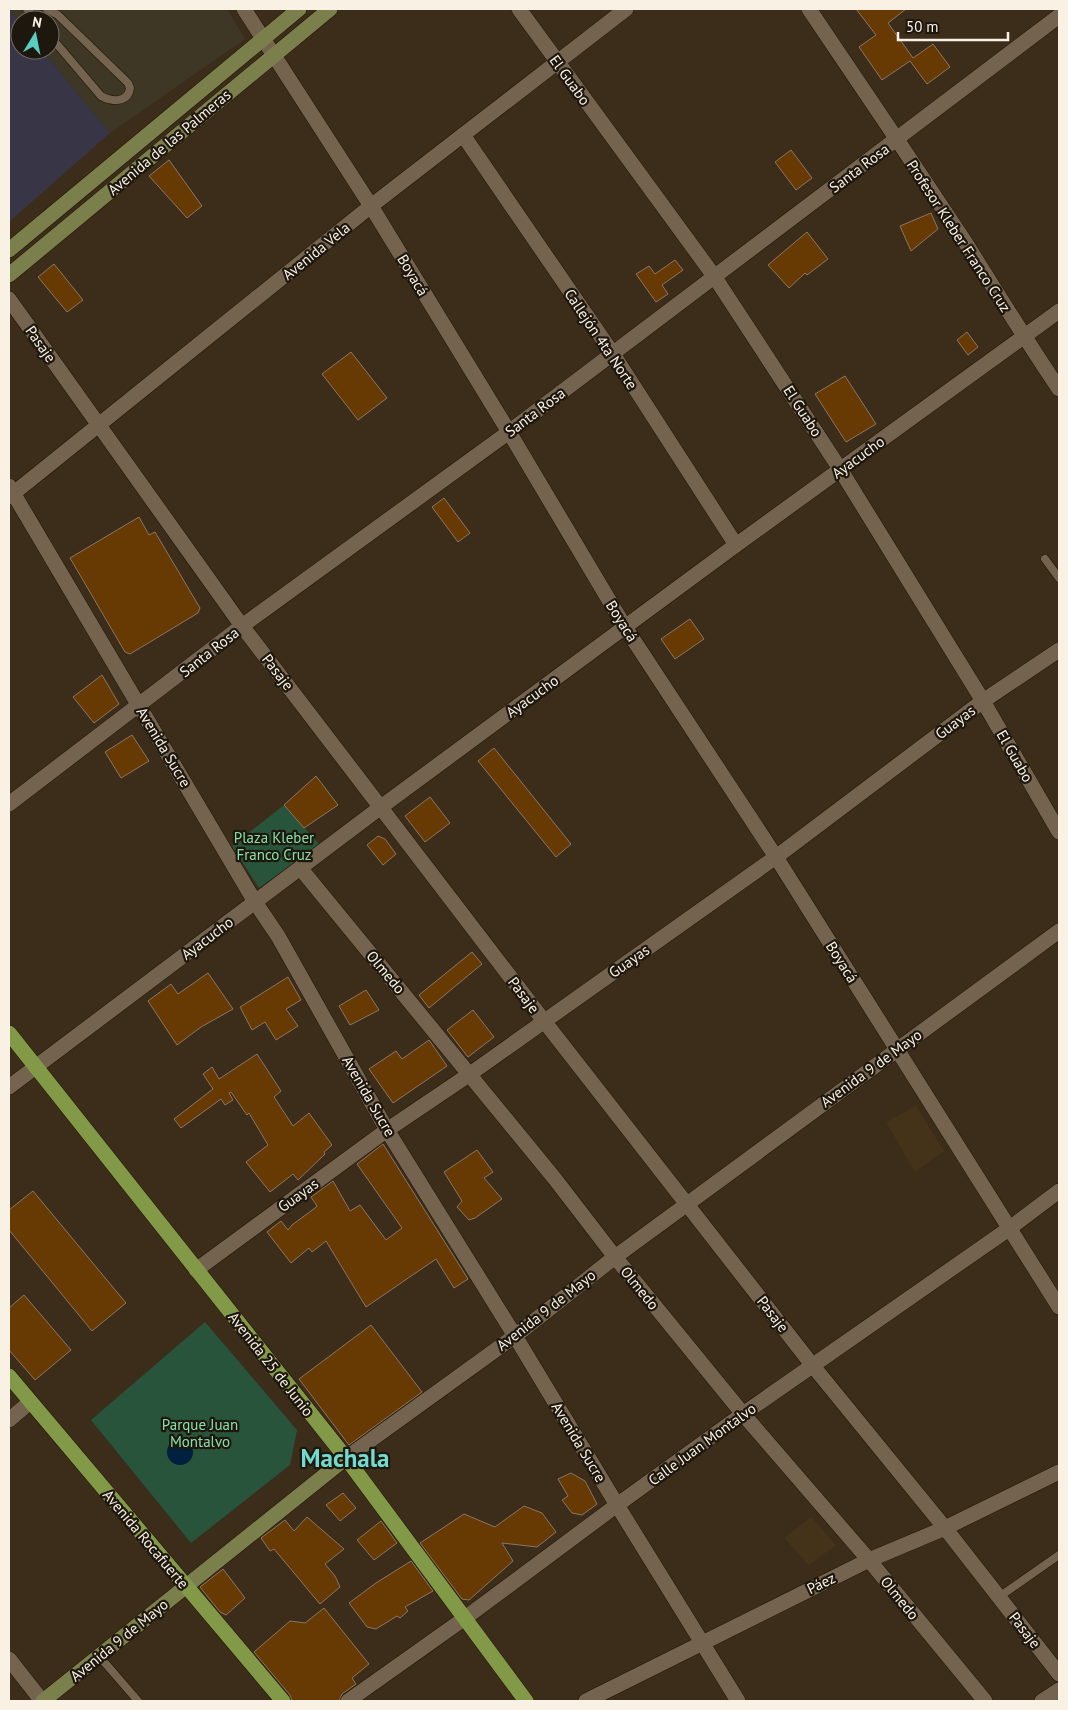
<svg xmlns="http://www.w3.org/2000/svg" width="1068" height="1710" viewBox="0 0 1068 1710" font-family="'PT Sans',sans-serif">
<rect width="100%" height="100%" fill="#3b2d1a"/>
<g fill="#453319">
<path d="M 916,1106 L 944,1151 L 915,1172 L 886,1122 Z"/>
<path d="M 811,1517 L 836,1545 L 809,1565 L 784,1538 Z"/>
</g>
<path fill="#3e3725" d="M 9,9 L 227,9 L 245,39 L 110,133 L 42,50 L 50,50 L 50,20 L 20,20 L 20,23 Z"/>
<path fill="#373546" d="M 9,9 L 20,23 L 20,50 L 42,50 L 110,133 L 9,222 Z"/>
<g fill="#27543a">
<path d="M 284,805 L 320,845 L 259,888 L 232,846 Z"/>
<path d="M 205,1322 L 297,1430 L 290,1465 L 191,1543 L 91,1420 Z"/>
</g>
<circle fill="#00203f" cx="180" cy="1452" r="13"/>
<g fill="#673903" stroke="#8c7665">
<path d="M 856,9 L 906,9 L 888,23 L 913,58 L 933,44 L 950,67 L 927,84 L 910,61 L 882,80 L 859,47 L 876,35 Z"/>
<path d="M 791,150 L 812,178 L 796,190 L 775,162 Z"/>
<path d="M 169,160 L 202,206 L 187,218 L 149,176 Z"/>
<path d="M 931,213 L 938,229 L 911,251 L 900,226 Z"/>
<path d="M 807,232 L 828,259 L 807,275 L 805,273 L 789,288 L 768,265 Z"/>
<path d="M 675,260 L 683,270 L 662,285 L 668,294 L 656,302 L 636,274 L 649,266 L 655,274 Z"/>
<path d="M 54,264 L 83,300 L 67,312 L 38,277 Z"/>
<path d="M 967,332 L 978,347 L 968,355 L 957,340 Z"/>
<path d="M 351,352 L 387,398 L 358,420 L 322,374 Z"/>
<path d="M 845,376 L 876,424 L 846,442 L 815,394 Z"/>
<path d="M 444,498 L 470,533 L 458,542 L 432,507 Z"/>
<path d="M 139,517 L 149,535 L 155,532 L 200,608 L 198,613 L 130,654 L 125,652 L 70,558 Z"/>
<path d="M 690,619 L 704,639 L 675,659 L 661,639 Z"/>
<path d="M 102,675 L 119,704 L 94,723 L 73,697 Z"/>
<path d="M 132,735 L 149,761 L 121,778 L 105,752 Z"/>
<path d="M 494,748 L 571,844 L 556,857 L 478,761 Z"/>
<path d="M 316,776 L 338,805 L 304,828 L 284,805 Z"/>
<path d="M 430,797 L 450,823 L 425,842 L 405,816 Z"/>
<path d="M 378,836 L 385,839 L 396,854 L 383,865 L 367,845 Z"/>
<path d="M 472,952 L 482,964 L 429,1008 L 419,995 Z"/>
<path d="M 208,973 L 233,1009 L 201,1027 L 177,1045 L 148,1001 L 171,984 L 178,994 Z"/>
<path d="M 288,977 L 301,1000 L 286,1009 L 298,1026 L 276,1040 L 265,1022 L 252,1030 L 240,1007 Z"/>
<path d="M 366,990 L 379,1010 L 350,1025 L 339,1006 Z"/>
<path d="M 473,1010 L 494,1037 L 468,1057 L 447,1030 Z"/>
<path d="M 429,1040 L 447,1066 L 393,1103 L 369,1069 L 396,1051 L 402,1059 Z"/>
<path d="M 257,1054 L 281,1091 L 274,1097 L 293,1126 L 309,1113 L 332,1145 L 324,1152 L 325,1154 L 298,1180 L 293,1174 L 270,1192 L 246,1162 L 268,1145 L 249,1113 L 247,1115 L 231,1092 L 229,1093 L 233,1100 L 225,1105 L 221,1099 L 181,1128 L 174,1119 L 213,1089 L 203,1074 L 212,1067 L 219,1079 Z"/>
<path d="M 383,1144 L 468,1279 L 454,1288 L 436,1259 L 366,1307 L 326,1241 L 312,1252 L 309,1248 L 291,1263 L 267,1232 L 281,1221 L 288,1230 L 292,1225 L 315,1208 L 317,1206 L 311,1197 L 333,1181 L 350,1211 L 360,1205 L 386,1240 L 402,1228 L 357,1164 Z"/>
<path d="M 477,1150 L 493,1172 L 484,1178 L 502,1199 L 475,1218 L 469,1220 L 457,1207 L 462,1201 L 444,1172 Z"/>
<path d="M 33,1191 L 126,1303 L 92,1331 L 9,1230 L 9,1210 Z"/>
<path d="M 24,1295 L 71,1350 L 35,1380 L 9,1350 L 9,1308 Z"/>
<path d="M 371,1325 L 422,1392 L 349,1445 L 299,1379 Z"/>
<path d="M 571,1473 L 585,1481 L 597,1504 L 582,1515 L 572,1513 L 562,1500 L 568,1496 L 558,1479 Z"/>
<path d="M 343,1493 L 356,1508 L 340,1521 L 326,1505 Z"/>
<path d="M 524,1506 L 542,1513 L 556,1532 L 537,1547 L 502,1543 L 513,1561 L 469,1600 L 462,1599 L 420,1543 L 464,1514 L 495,1527 Z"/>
<path d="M 307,1517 L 344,1549 L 325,1564 L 335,1576 L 340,1587 L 320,1604 L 274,1549 L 270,1551 L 261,1538 L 285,1520 L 294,1531 Z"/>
<path d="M 381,1521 L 397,1543 L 374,1560 L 357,1540 Z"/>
<path d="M 411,1561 L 433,1591 L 405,1607 L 408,1611 L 400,1618 L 397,1616 L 376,1629 L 367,1627 L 349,1603 L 376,1583 Z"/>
<path d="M 223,1569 L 245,1598 L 226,1615 L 220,1612 L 200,1587 Z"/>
<path d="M 324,1608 L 369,1664 L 352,1678 L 356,1684 L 342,1694 L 339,1701 L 292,1701 L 290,1695 L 254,1652 L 290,1621 L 305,1623 Z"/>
</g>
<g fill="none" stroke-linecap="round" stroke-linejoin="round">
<g stroke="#221503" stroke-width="9">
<g id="lane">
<path d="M 27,9 L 36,20"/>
<path d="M 47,9 L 58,15 L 128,83 L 130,88 C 128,103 112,102 101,96 L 50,36"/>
<path d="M 1045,559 L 1059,578"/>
<path d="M 999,1597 L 1059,1555"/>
<path d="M 99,1656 L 138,1701"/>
</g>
</g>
<g stroke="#221503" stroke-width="16">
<g id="street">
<path d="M 244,9 L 371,206 L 509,432 L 625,627 L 776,857 L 1059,1307"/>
<path d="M 519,9 L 714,276 L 840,469 L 983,701 L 1059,832"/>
<path d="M 809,9 C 862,87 915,166 967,245 C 997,293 1027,342 1059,389"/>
<path d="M 463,135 L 613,354 L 736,545"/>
<path d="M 9,299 L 242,626 L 544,1021 L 813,1366 L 945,1528 L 1059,1674"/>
<path d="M 9,486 L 255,902 L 278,936 L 387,1130 L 515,1336 L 617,1505 L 738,1701"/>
<path d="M 9,497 L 371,206 L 626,9"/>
<path d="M 9,804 L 242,626 L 509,432 L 1059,16"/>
<path d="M 301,869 L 555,1179 L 615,1257 L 743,1414 L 869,1560 L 985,1701"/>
<path d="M 9,1087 L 381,807 L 736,545 L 1059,311"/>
<path d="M 196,1270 L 387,1130 L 470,1074 L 776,857 L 983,701 L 1059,650"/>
<path d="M 9,1420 L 30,1402"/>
<path d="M 346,1458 L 515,1336 L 615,1257 L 1059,931"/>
<path d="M 9,1659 L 42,1701"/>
<path d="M 348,1701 L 465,1618 L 617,1505 L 743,1414 L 1010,1228 L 1059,1191"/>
<path d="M 586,1701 L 869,1560 L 945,1528 L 1059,1472"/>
<path d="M 1042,1701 L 1059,1690"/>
</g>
</g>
<g stroke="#221503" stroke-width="16">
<g id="secondary">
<path d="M 9,250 L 299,9"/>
<path d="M 9,275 L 330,9"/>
<path d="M 43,1701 L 346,1458"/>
</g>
</g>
<g stroke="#221503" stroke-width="16">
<g id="primary">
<path d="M 9,1033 L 346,1458 L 526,1701"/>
<path d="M 9,1376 L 283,1701"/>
</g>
</g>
<use href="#lane" stroke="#74644f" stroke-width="8"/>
<use href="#street" stroke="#74644f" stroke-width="15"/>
<use href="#secondary" stroke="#7b7f4c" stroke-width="15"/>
<use href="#primary" stroke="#829a48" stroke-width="15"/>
</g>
<g text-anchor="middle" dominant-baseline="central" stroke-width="4.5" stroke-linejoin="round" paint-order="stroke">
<g font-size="15" fill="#faf1e5" stroke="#1d170e">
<text transform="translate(570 80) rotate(54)">El Guabo</text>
<text transform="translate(169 142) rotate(-40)">Avenida de las Palmeras</text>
<text transform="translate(859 168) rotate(-37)">Santa Rosa</text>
<text transform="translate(959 236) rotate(57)">Profesor Kleber Franco Cruz</text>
<text transform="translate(316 251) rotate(-39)">Avenida Vela</text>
<text transform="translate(413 275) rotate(59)">Boyacá</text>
<text transform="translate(601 339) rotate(56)">Callejón 4ta Norte</text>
<text transform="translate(41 344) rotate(55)">Pasaje</text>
<text transform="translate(803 411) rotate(57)">El Guabo</text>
<text transform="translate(535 412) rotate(-37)">Santa Rosa</text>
<text transform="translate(858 457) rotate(-36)">Ayacucho</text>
<text transform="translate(622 621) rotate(58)">Boyacá</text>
<text transform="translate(209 652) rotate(-38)">Santa Rosa</text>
<text transform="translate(278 672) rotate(52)">Pasaje</text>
<text transform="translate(532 696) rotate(-36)">Ayacucho</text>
<text transform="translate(955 722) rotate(-37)">Guayas</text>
<text transform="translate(164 747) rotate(59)">Avenida Sucre</text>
<text transform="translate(1015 756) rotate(60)">El Guabo</text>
<text transform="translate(207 938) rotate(-37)">Ayacucho</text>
<text transform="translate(629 961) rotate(-35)">Guayas</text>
<text transform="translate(842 962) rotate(58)">Boyacá</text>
<text transform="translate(386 972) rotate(50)">Olmedo</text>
<text transform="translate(524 995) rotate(53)">Pasaje</text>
<text transform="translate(871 1068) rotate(-36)">Avenida 9 de Mayo</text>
<text transform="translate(369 1096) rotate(60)">Avenida Sucre</text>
<text transform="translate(298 1195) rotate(-36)">Guayas</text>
<text transform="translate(640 1288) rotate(51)">Olmedo</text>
<text transform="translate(546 1310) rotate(-38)">Avenida 9 de Mayo</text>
<text transform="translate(773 1314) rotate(52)">Pasaje</text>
<text transform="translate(271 1364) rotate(52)">Avenida 25 de Junio</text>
<text transform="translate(579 1442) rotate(59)">Avenida Sucre</text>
<text transform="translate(702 1444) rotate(-36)">Calle Juan Montalvo</text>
<text transform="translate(146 1539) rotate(50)">Avenida Rocafuerte</text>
<text transform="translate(821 1583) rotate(-26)">Páez</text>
<text transform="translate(900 1598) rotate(51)">Olmedo</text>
<text transform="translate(1025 1630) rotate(52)">Pasaje</text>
<text transform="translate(119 1640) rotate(-39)">Avenida 9 de Mayo</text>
</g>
<g font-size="15" fill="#86e1a9" stroke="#1d170e">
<text x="274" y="837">Plaza Kleber<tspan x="274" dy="17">Franco Cruz</tspan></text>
<text x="200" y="1424">Parque Juan<tspan x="200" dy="17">Montalvo</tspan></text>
</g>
<g font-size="25" font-weight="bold" fill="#72dbcf" stroke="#1d170e">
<text x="345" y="1458">Machala</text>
</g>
</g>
<rect width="1068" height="1710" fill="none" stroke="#faf1e5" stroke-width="20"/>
<g transform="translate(35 35) rotate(10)"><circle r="24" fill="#1d170e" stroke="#756e64"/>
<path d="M0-4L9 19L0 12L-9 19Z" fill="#58cec1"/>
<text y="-8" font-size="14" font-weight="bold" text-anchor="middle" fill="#faf1e5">N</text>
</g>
<path d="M898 32v8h110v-8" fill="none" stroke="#faf1e5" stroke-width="2.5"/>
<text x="906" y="32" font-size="15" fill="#faf1e5" stroke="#1d170e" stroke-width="4" paint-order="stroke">50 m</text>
</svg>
